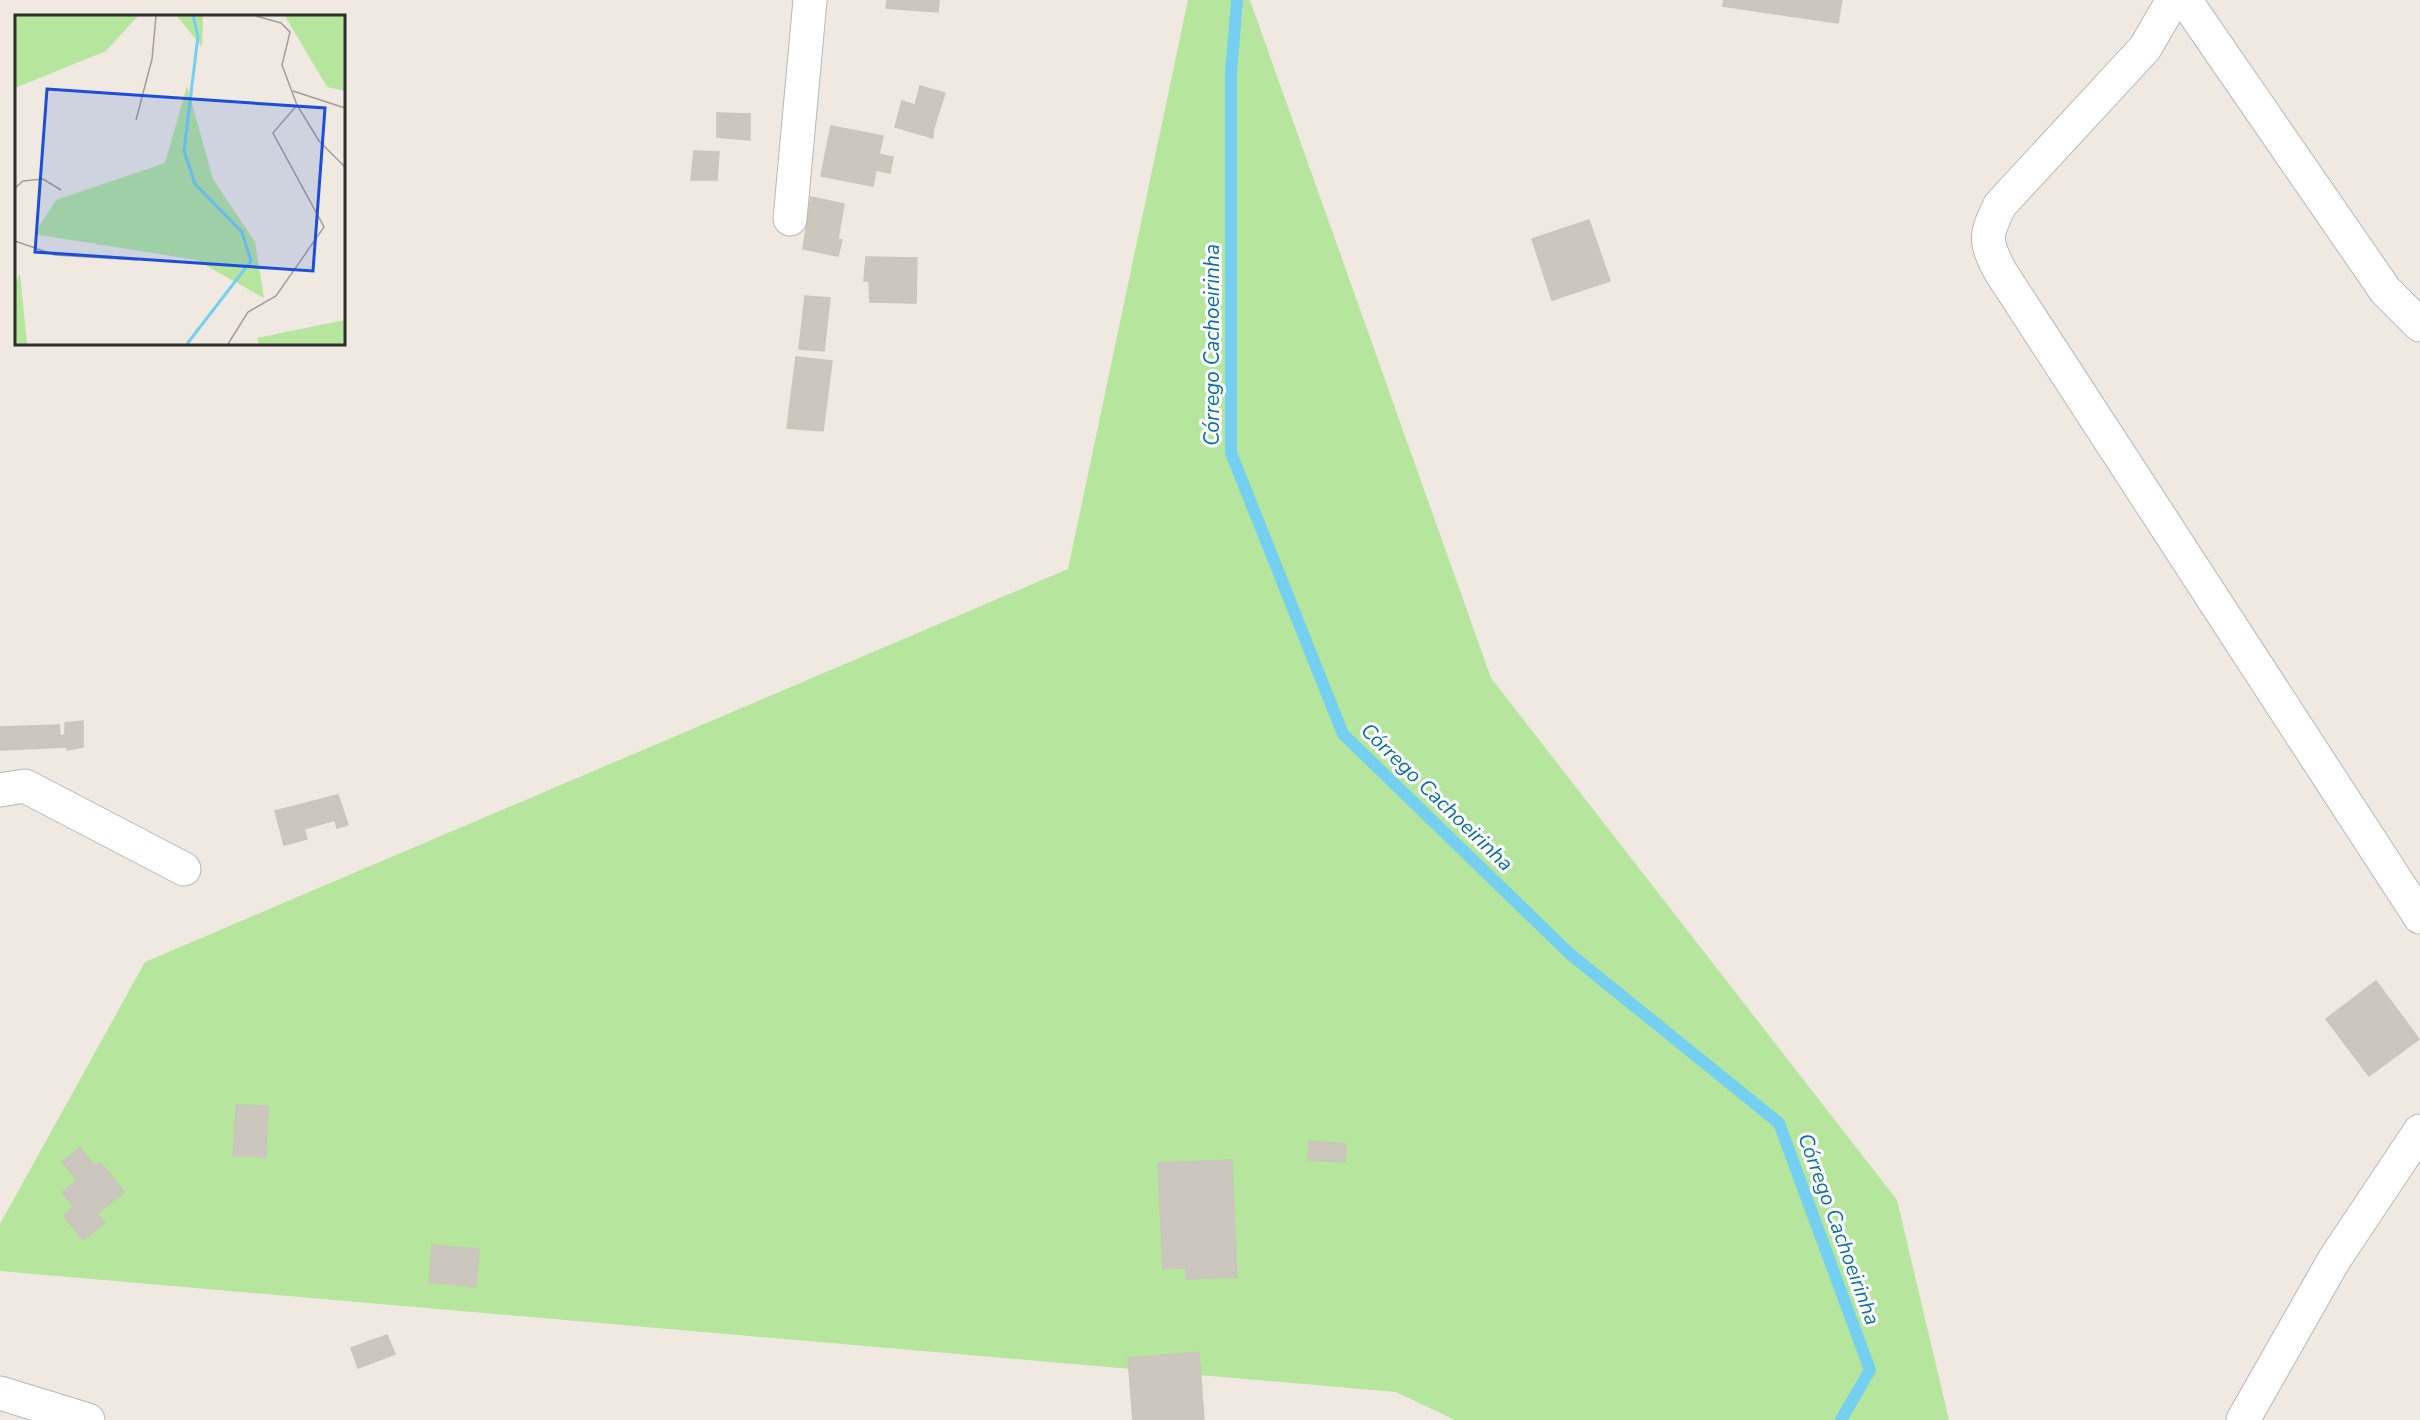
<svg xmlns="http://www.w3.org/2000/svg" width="2420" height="1420" viewBox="0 0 2420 1420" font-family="'Nunito Sans',sans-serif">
<rect width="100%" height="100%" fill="#efe9e1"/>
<path fill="#b6e59e" d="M 1188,0 L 1250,0 L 1491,678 L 1897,1200 L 1949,1420 L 1455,1420 L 1396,1392 L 0,1271 L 0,1224 L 145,962 L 1068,569 Z"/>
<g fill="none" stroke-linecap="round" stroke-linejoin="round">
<path stroke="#75cff0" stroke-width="12" d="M 1237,0 L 1231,73 L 1231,453 L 1343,734 L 1570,954 L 1779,1123 L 1870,1370 L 1841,1420"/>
</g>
<g fill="#cbc7bf" stroke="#cbc5ba" stroke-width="1.5">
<path d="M 887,0 L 939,0 L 938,12 L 886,8 Z"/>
<path d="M 1724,0 L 1842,0 L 1838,23 L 1723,6 Z"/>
<path d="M 920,86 L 945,93 L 933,131 L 933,138 L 895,127 L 902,101 L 915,105 Z"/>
<path d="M 717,113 L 750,114 L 750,140 L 717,137 Z"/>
<path d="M 831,126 L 883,136 L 879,154 L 893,157 L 890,173 L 876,170 L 873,186 L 821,176 Z"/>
<path d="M 694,151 L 719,152 L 717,180 L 691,180 Z"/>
<path d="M 811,197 L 844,204 L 838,239 L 842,240 L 838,256 L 803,249 Z"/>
<path d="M 1589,220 L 1610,281 L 1552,300 L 1532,239 Z"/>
<path d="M 866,257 L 917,258 L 916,303 L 870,302 L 869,281 L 864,281 Z"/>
<path d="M 805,296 L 830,298 L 824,351 L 799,349 Z"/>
<path d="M 796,357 L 832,361 L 823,431 L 787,428 Z"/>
<path d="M 83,721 L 83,747 L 67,750 L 67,747 L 0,750 L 0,727 L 59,725 L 60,736 L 65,735 L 65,723 Z"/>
<path d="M 338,795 L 348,825 L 337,828 L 335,820 L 304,829 L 307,839 L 284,845 L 275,811 Z"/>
<path d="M 2376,981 L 2419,1039 L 2369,1076 L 2326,1019 Z"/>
<path d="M 236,1105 L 268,1106 L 266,1157 L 233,1156 Z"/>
<path d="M 1309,1141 L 1346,1144 L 1345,1162 L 1308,1160 Z"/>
<path d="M 80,1148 L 95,1166 L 100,1162 L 124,1192 L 97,1214 L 105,1223 L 83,1240 L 64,1216 L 74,1207 L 62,1192 L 77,1180 L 62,1162 Z"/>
<path d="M 1232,1160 L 1237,1277 L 1186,1279 L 1186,1268 L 1163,1269 L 1158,1163 Z"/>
<path d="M 432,1245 L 479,1249 L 476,1287 L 429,1282 Z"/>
<path d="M 387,1335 L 395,1354 L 358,1368 L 351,1348 Z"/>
<path d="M 1199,1352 L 1204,1420 L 1133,1420 L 1128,1358 Z"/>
</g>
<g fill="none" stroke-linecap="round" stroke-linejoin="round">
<g stroke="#b4b7c1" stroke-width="35">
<g id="minor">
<path d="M 2173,0 L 2145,48 L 2000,205 C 1985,236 1984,240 2000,271 L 2420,917"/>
<path d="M 2185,0 L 2385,290 L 2420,325"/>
<path d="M 790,219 L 810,0"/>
<path d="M 0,790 L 25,786 L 184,869"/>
<path d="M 0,1393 L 88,1420"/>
<path d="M 2243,1420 L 2334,1260 L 2420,1131"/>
</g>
</g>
<use href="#minor" stroke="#fff" stroke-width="33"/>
</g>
<g text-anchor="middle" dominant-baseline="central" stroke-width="6" stroke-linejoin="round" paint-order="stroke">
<g font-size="21" font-style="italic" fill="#0d6fa3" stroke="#fff">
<text transform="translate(1212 345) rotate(-90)">Córrego Cachoeirinha</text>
<text transform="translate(1437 797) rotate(44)">Córrego Cachoeirinha</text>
<text transform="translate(1839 1229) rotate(70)">Córrego Cachoeirinha</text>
</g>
</g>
<g transform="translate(15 15)">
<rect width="330" height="330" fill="#efe9e1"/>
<path d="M 0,1 L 123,1 L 91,36 L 0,73 ZM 162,1 L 188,1 L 187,32 ZM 270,1 L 330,1 L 330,76 L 312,72 ZM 172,71 L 198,164 L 240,227 L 249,283 L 181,245 L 19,219 L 41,185 L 150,148 ZM 5,258 L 12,329 L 0,329 L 0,268 ZM 330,305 L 330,329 L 244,329 L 242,323 Z" fill="#b6e59e"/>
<path fill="none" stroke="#75cff0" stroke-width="3" d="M 172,329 L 236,246 L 227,217 L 180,169 L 169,136 L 183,21 L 178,1"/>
<path fill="none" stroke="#a29e99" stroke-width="1.5" d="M 241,1 L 266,8 L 275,17 L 267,50 L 282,90 L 304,126 L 330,152M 278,76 L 330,93M 121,105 L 137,44 L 141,1M 0,173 L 8,166 L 28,164 L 46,175M 0,226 L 40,240 L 123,245M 213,329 L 233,297 L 261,281 L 309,212 L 258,118 L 282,90"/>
<path fill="#1d4ed8" fill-opacity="0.15" stroke="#1d4ed8" stroke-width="3" d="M 32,74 L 310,93 L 298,256 L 20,237 Z"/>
<rect width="330" height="330" fill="none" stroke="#2e2e2e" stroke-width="3"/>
</g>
</svg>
